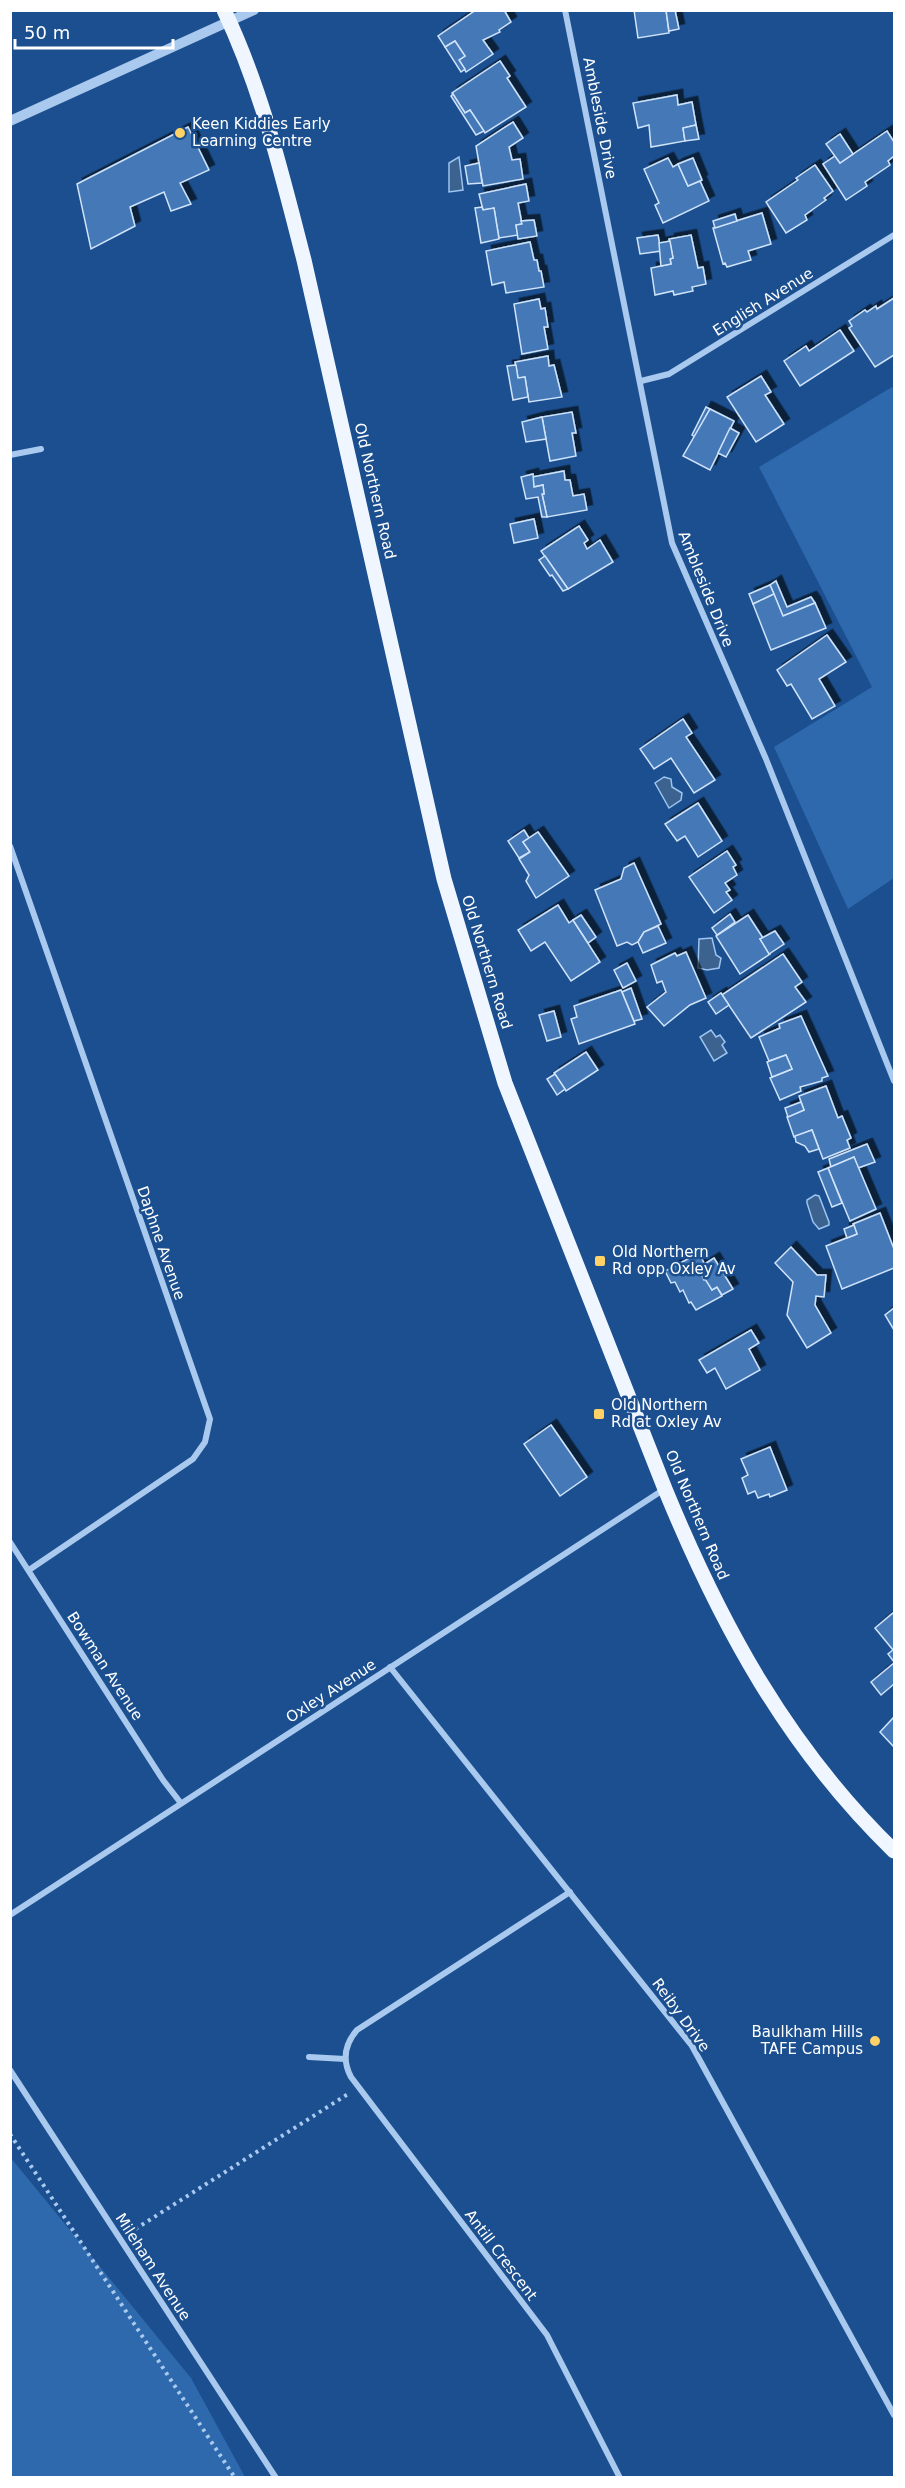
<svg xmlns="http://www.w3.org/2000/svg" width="905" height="2488" viewBox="0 0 905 2488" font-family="'DejaVu Sans',sans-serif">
<defs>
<filter id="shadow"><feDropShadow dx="5.5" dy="-5.5" stdDeviation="0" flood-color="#0009"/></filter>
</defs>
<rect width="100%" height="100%" fill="#1b4f8f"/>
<g fill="#2e69ad">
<path d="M 892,387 L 894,390 L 894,878 L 848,909 L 774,747 L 872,687 L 759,467 Z"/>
<path d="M 11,2158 L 191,2378 L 245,2477 L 11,2477 Z"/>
</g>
<g fill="#3c6290" stroke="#9cc4f0" stroke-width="1.5">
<path d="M 459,157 L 463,190 L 449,192 L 449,163 Z"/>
<path d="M 664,777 L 671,779 L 672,787 L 682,793 L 681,800 L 669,808 L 655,783 Z"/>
<path d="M 712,938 L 716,955 L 721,958 L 719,968 L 707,970 L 698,968 L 699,939 Z"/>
<path d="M 711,1030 L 716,1037 L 720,1035 L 725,1042 L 722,1045 L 727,1053 L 714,1061 L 700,1037 Z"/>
<path d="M 815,1195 L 819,1196 L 829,1222 L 829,1225 L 819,1229 L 813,1222 L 807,1203 L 807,1200 Z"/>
</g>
<g fill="#4478b7" stroke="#cfe3fa" stroke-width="1.5" filter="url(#shadow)">
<path d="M 476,10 L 504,10 L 511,22 L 499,30 L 500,32 L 483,40 L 493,54 L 466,72 L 459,60 L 465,56 L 455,41 L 445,47 L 438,36 Z"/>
<path d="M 634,10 L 666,10 L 669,33 L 638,38 Z"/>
<path d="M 666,10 L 675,10 L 679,29 L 669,31 Z"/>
<path d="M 455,41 L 465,56 L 459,60 L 465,69 L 461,72 L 445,47 Z"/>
<path d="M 500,61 L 510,76 L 507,78 L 526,107 L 485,133 L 470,110 L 465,113 L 452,93 Z"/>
<path d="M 453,94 L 465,113 L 470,110 L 484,131 L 476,135 L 451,96 Z"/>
<path d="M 677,95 L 678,105 L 692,102 L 696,125 L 683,128 L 685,141 L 651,147 L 649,125 L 638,128 L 633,103 Z"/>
<path d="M 513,122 L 523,138 L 509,147 L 512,160 L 520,159 L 523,179 L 483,186 L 476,146 Z"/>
<path d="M 696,125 L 699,139 L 685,141 L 683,128 Z"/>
<path d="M 188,127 L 209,170 L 180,183 L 191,204 L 171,211 L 164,192 L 130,207 L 135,226 L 91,249 L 77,184 Z"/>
<path d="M 887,131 L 894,142 L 894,156 L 888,161 L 890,165 L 865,182 L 867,186 L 846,200 L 823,164 L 835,156 L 840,163 Z"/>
<path d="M 840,134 L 853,154 L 840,163 L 826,144 Z"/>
<path d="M 668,158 L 673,167 L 678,164 L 688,186 L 700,181 L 709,201 L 663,223 L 655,205 L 659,203 L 644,169 Z"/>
<path d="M 693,158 L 702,180 L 688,186 L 678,164 Z"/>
<path d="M 479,163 L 482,183 L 468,184 L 465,166 Z"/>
<path d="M 815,165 L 833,191 L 824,198 L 826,200 L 805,215 L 807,220 L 786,233 L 766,202 L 798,180 L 796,178 Z"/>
<path d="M 526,184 L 529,201 L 518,203 L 522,224 L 516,225 L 518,235 L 499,238 L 494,208 L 483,210 L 479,194 Z"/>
<path d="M 482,207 L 483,210 L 494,208 L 499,239 L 481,243 L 475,208 Z"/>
<path d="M 762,213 L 771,244 L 748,251 L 751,260 L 727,267 L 725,263 L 723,264 L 713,228 Z"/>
<path d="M 735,214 L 737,221 L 715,228 L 713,221 Z"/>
<path d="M 534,220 L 537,236 L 518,239 L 516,225 L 522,224 L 521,221 Z"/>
<path d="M 658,235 L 661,251 L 640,254 L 637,238 Z"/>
<path d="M 691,235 L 698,268 L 703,267 L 706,284 L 692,287 L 693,291 L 674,295 L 673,291 L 655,295 L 651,268 L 671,264 L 670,259 L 673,258 L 669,239 Z"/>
<path d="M 670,241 L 673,258 L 670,259 L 671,264 L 661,266 L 659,243 Z"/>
<path d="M 530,242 L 534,260 L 537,260 L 539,271 L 541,271 L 544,287 L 506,293 L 504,282 L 492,285 L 486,251 Z"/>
<path d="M 894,298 L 894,355 L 875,367 L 849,328 L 852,326 L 849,321 L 865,310 L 867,312 L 876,306 L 877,309 Z"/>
<path d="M 539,299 L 541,309 L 545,308 L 548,327 L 544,327 L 548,349 L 522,354 L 514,304 Z"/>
<path d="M 840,330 L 854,351 L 800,386 L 784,361 L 806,346 L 809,351 Z"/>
<path d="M 548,356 L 549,366 L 554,365 L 562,397 L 529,402 L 525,377 L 518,378 L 515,362 Z"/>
<path d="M 516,365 L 518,378 L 525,377 L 528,397 L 513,400 L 507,366 Z"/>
<path d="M 761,376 L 771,392 L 765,395 L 784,424 L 756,442 L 727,397 Z"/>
<path d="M 706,407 L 710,409 L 695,437 L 692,435 Z"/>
<path d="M 710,409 L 734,421 L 710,470 L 683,456 Z"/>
<path d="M 572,412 L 576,433 L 572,433 L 576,456 L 550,461 L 542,417 Z"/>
<path d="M 542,417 L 546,439 L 526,442 L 522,422 Z"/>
<path d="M 730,428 L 739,433 L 726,457 L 718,453 Z"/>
<path d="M 564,471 L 565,480 L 570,480 L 573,496 L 584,494 L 587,510 L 547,517 L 542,494 L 544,494 L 543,485 L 534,487 L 532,477 Z"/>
<path d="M 533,474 L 534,487 L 543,485 L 544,494 L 542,494 L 547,517 L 542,517 L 538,497 L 526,499 L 521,477 Z"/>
<path d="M 534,519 L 538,538 L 514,543 L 510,524 Z"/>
<path d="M 579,526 L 588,540 L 584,543 L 587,549 L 600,540 L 613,562 L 568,589 L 541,551 Z"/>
<path d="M 545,556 L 568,589 L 563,591 L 552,575 L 550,576 L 539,560 Z"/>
<path d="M 776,581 L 787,607 L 811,597 L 815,603 L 783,616 L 770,585 Z"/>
<path d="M 770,585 L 774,594 L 753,604 L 749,594 Z"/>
<path d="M 774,594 L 783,616 L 815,603 L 826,628 L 771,650 L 753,604 Z"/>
<path d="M 827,635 L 846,662 L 819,679 L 835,706 L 812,719 L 791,684 L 787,686 L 777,670 Z"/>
<path d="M 683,719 L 692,733 L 686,737 L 715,780 L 694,793 L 671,758 L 654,769 L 640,749 Z"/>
<path d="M 698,803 L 722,841 L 698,857 L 685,836 L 677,841 L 665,824 Z"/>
<path d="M 524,830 L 529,838 L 523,842 L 530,852 L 519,858 L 508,841 Z"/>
<path d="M 538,832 L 569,876 L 536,898 L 526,881 L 529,875 L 519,859 L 530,852 L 523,842 Z"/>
<path d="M 727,851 L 736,865 L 733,867 L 737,875 L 725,883 L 730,890 L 726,892 L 732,900 L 714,913 L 689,877 Z"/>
<path d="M 634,863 L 661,924 L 644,932 L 638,942 L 632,945 L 627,942 L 617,946 L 595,890 L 621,879 L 624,868 Z"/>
<path d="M 558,905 L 569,923 L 573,920 L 600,962 L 571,981 L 545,942 L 531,951 L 518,930 Z"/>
<path d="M 730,914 L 735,922 L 717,935 L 712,928 Z"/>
<path d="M 581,915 L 596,937 L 588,943 L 573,920 Z"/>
<path d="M 748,915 L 763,938 L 760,939 L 770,954 L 740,974 L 716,936 Z"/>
<path d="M 658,926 L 666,943 L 643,953 L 638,942 L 644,932 Z"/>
<path d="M 775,931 L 784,944 L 769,954 L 760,939 Z"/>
<path d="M 686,952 L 706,998 L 690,1005 L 664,1026 L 647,1007 L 666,992 L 662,981 L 657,983 L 651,965 L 675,953 L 677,956 Z"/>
<path d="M 783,954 L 802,982 L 795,987 L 806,1002 L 751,1038 L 722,995 Z"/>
<path d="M 627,963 L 636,981 L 623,988 L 614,970 Z"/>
<path d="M 631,988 L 642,1019 L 634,1021 L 622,992 Z"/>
<path d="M 621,990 L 635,1024 L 579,1044 L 571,1019 L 577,1017 L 574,1006 Z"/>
<path d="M 721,993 L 729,1005 L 716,1014 L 708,1002 Z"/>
<path d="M 554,1011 L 561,1037 L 547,1041 L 539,1015 Z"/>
<path d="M 801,1016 L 828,1076 L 822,1078 L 822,1081 L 800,1087 L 801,1091 L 780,1100 L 770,1078 L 792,1069 L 786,1055 L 769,1061 L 759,1037 L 780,1028 L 779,1024 Z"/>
<path d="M 586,1052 L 598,1070 L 566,1091 L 554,1073 Z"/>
<path d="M 786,1055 L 792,1069 L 772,1077 L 767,1062 Z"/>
<path d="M 555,1074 L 565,1089 L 557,1095 L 547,1079 Z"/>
<path d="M 826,1086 L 838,1118 L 842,1116 L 851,1138 L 847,1140 L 850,1148 L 823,1159 L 812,1130 L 794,1137 L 787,1117 L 804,1110 L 799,1096 Z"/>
<path d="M 801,1102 L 804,1110 L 788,1117 L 785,1108 Z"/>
<path d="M 812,1130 L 819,1149 L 809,1152 L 805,1146 L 796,1142 L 795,1136 Z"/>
<path d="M 867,1144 L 875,1162 L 858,1168 L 854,1157 L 831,1167 L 829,1159 Z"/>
<path d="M 854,1157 L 876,1209 L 850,1221 L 828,1168 Z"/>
<path d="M 828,1168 L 842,1203 L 832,1207 L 818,1172 Z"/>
<path d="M 880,1213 L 894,1249 L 894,1268 L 842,1289 L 826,1246 L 857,1234 L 853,1224 Z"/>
<path d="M 854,1225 L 857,1234 L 847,1238 L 844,1229 Z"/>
<path d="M 791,1247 L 817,1275 L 826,1275 L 824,1297 L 816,1296 L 815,1305 L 831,1333 L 807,1348 L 787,1315 L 793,1282 L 775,1263 Z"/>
<path d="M 699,1253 L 705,1265 L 698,1268 L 704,1280 L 706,1278 L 712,1290 L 717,1287 L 722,1296 L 696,1310 L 691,1302 L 689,1303 L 683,1290 L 680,1292 L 675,1282 L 671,1283 L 665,1271 Z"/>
<path d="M 714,1258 L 733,1289 L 722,1295 L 717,1287 L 712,1290 L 698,1268 Z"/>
<path d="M 894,1308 L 894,1330 L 885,1315 Z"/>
<path d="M 751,1330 L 759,1343 L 749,1349 L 760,1370 L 726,1389 L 715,1368 L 707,1373 L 699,1360 Z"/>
<path d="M 551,1425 L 587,1477 L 560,1496 L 524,1444 Z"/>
<path d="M 770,1447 L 787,1490 L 770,1497 L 769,1494 L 758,1498 L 755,1491 L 748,1494 L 742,1478 L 748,1475 L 741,1459 Z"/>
<path d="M 893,1613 L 894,1615 L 894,1662 L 888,1654 L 893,1650 L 875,1628 Z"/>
<path d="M 894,1663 L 894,1684 L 881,1695 L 871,1682 Z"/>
<path d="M 894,1717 L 894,1747 L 880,1732 Z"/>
</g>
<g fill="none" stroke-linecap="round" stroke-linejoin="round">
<g stroke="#a9c9ee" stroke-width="4" stroke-dasharray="3 4.5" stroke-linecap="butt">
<path d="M 10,2134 L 235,2478"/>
<path d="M 129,2233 L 348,2094"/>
</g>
<g stroke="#a9c9ee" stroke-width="6">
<path d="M 565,10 L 672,543 L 766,759 L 894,1081"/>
<path d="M 641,381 L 669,374 L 894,235"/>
<path d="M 10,455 L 41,449"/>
<path d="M 10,846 L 210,1419 L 205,1442 L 193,1459 L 29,1570"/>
<path d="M 10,1542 L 163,1780 L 180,1802"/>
<path d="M 390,1667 L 692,2046 L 894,2415"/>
<path d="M 570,1892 L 357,2030 C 344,2045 342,2060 351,2077 L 547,2335 L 620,2478"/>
<path d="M 10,1915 L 663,1490"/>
<path d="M 309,2057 L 345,2059"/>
<path d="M 10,2070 L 276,2478"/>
</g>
<path stroke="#a9c9ee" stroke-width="10" d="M 10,121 L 254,10"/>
<path stroke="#f0f6ff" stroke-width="15" d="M 224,10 C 262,90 282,175 304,260 L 444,879 L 505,1083 L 665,1489 C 721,1625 787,1747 894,1851"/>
</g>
<g fill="#ffd166" stroke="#1b4f8f" stroke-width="2">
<circle cx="180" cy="133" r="6"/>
<rect x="594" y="1255" width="12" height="12" rx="3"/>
<rect x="593" y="1408" width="12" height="12" rx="3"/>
<circle cx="875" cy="2041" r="6"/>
</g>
<g text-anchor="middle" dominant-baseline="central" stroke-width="5" stroke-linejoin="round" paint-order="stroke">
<g font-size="15" fill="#fff" stroke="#1b4f8f">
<text transform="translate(600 118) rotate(79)">Ambleside Drive</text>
<text transform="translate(763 302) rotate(-32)">English Avenue</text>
<text transform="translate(375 491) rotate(77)">Old Northern Road</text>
<text transform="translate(706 589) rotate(68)">Ambleside Drive</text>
<text transform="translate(487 962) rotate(73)">Old Northern Road</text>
<text transform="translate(161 1243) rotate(71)">Daphne Avenue</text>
<text transform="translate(697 1515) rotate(67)">Old Northern Road</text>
<text transform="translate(105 1666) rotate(57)">Bowman Avenue</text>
<text transform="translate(331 1691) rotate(-33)">Oxley Avenue</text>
<text transform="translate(681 2015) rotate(54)">Reiby Drive</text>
<text transform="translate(501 2255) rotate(53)">Antill Crescent</text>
<text transform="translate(153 2267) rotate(57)">Mileham Avenue</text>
</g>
<g font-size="15" fill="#fff" stroke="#1b4f8f" text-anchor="start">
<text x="192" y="124">Keen Kiddies Early<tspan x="192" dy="17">Learning Centre</tspan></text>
<text x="612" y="1252">Old Northern<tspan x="612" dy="17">Rd opp Oxley Av</tspan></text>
<text x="611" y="1405">Old Northern<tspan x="611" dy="17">Rd at Oxley Av</tspan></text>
<text x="863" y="2032" text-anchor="end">Baulkham Hills<tspan x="863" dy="17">TAFE Campus</tspan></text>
</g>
</g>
<rect width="905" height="2488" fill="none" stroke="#ffffff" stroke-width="24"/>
<path d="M15 39v9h158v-9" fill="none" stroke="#ffffff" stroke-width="3"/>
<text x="24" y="39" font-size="18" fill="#ffffff" stroke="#1b4f8f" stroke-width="4.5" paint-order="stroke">50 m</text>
</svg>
